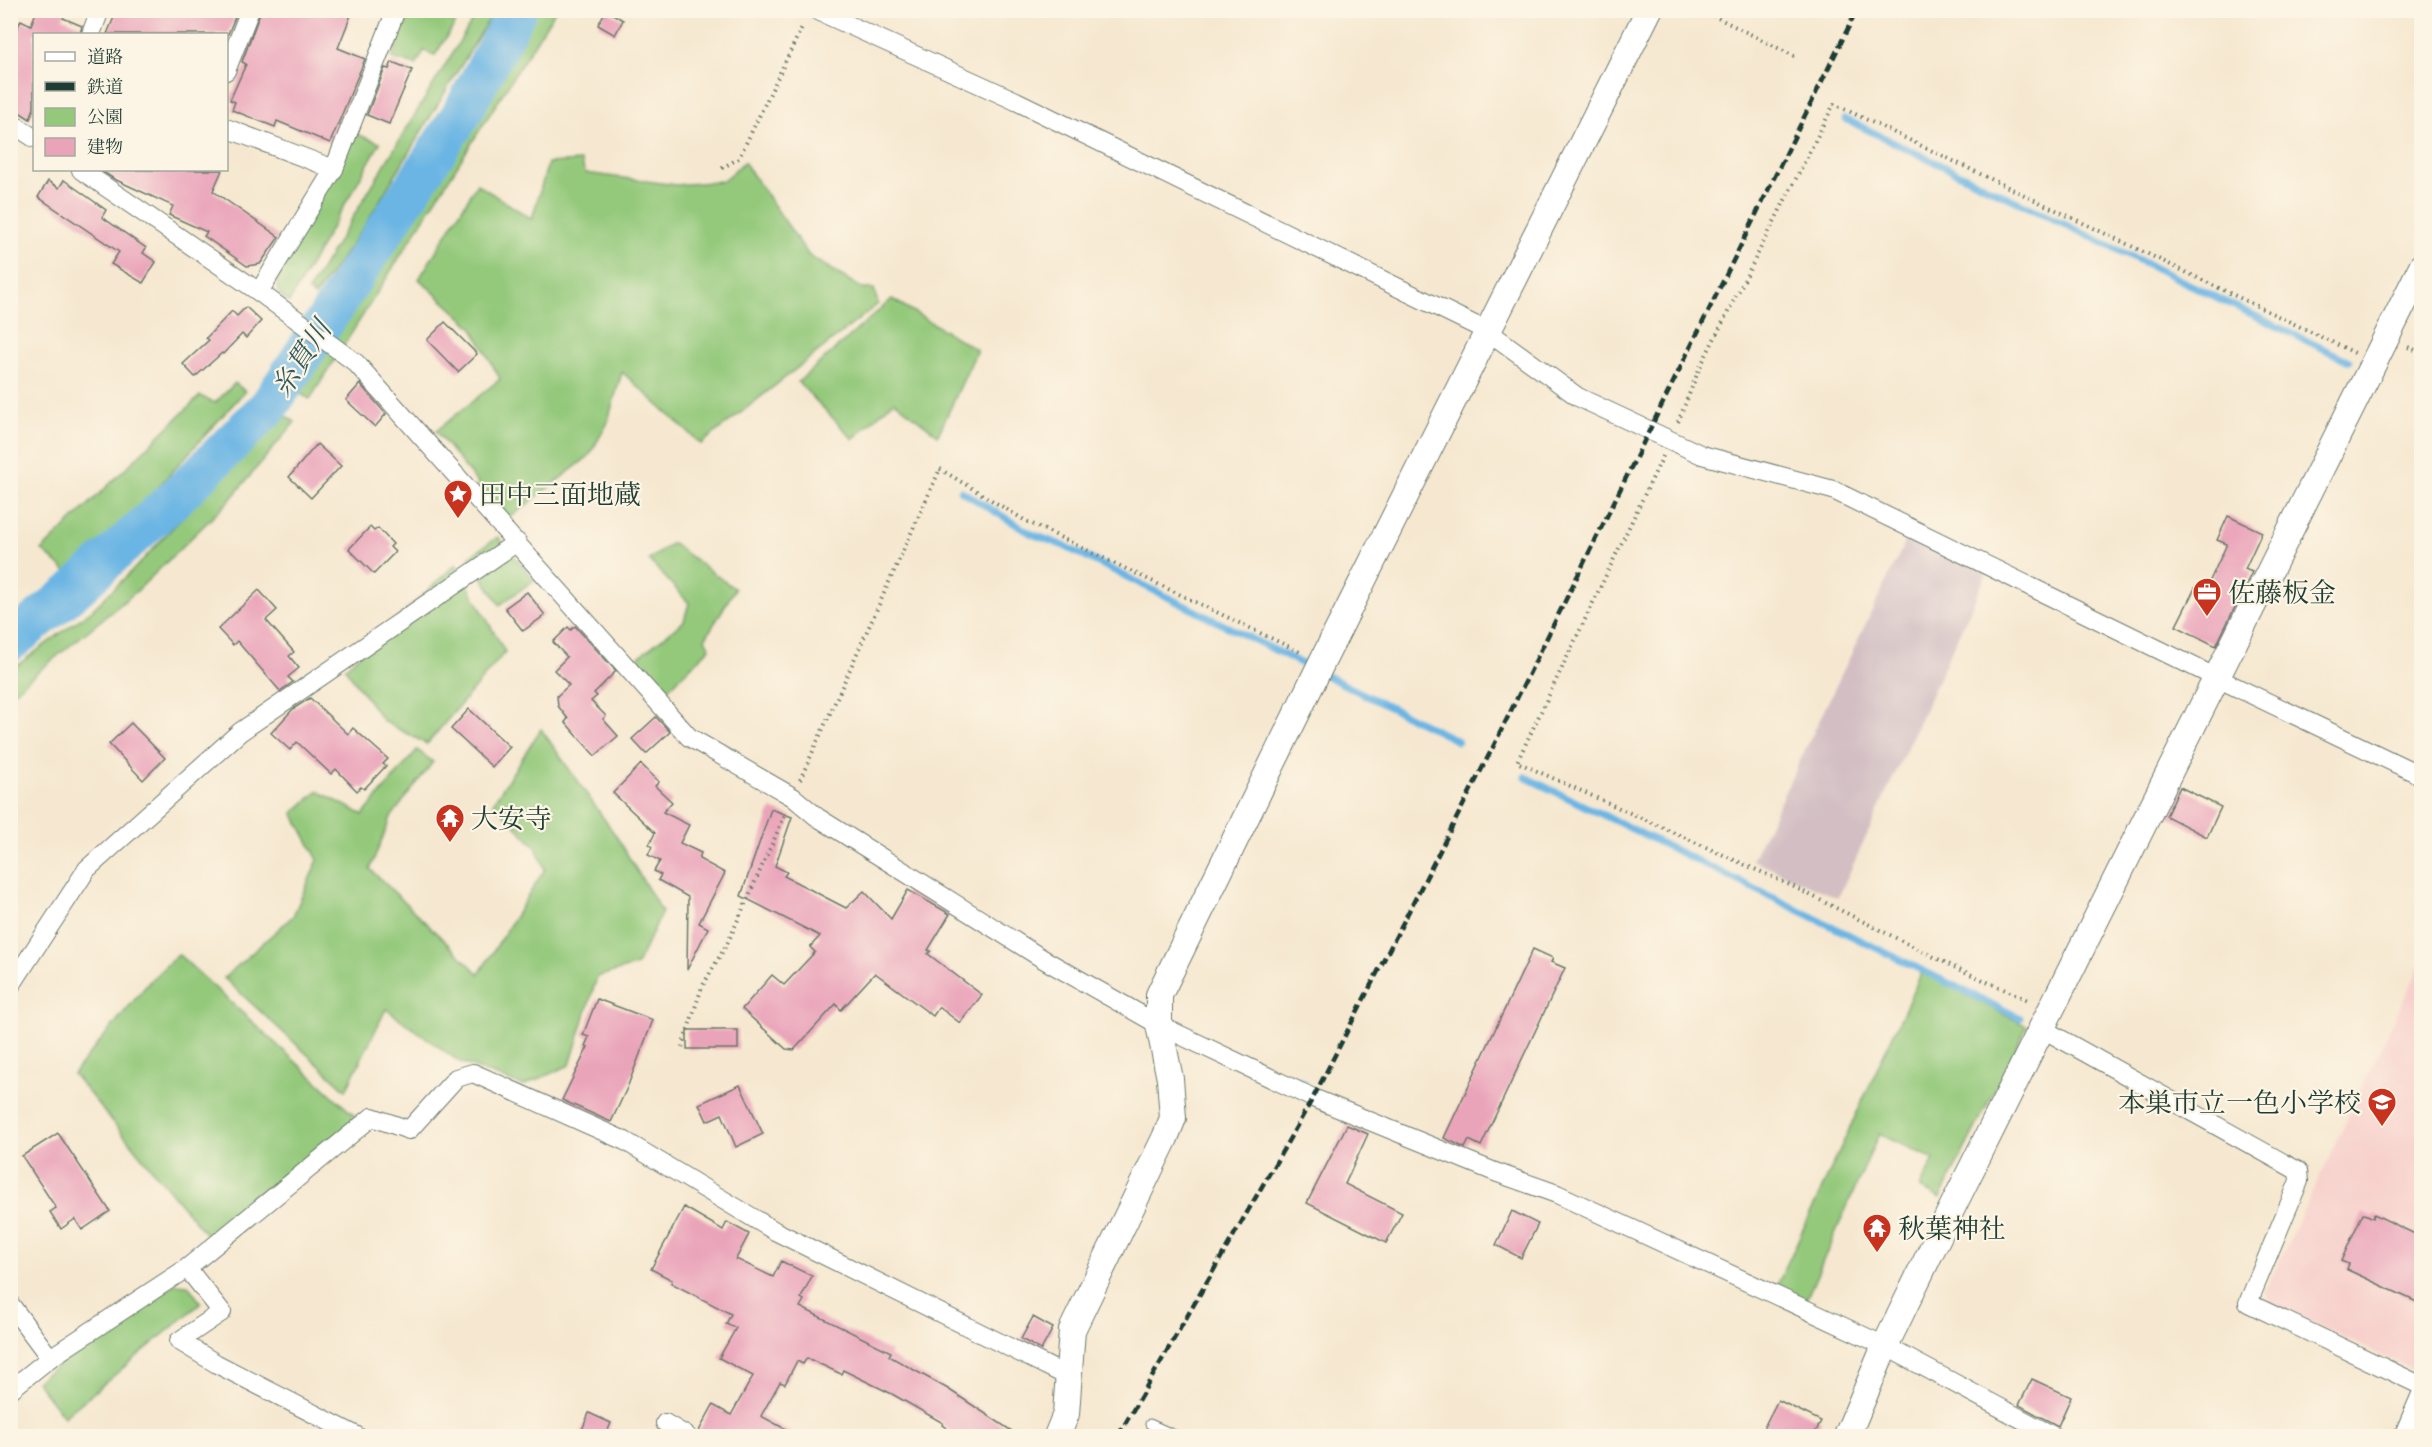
<svg xmlns="http://www.w3.org/2000/svg" width="2432" height="1447" viewBox="0 0 2432 1447" font-family="'EB Garamond','Noto Serif JP',serif">
<rect width="100%" height="100%" fill="#fcf5e5"/>
<filter id="ink" filterUnits="userSpaceOnUse"><feTurbulence type="fractalNoise" baseFrequency=".0167" numOctaves="2"/><feDisplacementMap in="SourceGraphic" scale="12" xChannelSelector="R" yChannelSelector="G"/><feConvolveMatrix kernelMatrix="1 2 1 2 8 2 1 2 1" color-interpolation-filters="sRGB"/></filter>
<filter id="wash" filterUnits="userSpaceOnUse"><feTurbulence type="fractalNoise" baseFrequency=".008" numOctaves="4" result="noise"/><feDisplacementMap in="SourceGraphic" scale="24" xChannelSelector="R" yChannelSelector="G"/><feGaussianBlur stdDeviation="1.35" result="paint"/><feColorMatrix in="noise" values="0 0 0 0 0 0 0 0 0 0 0 0 0 0 0 0 0 1.4 0 .05"/><feComposite in="paint" operator="in"/></filter>
<g filter="url(#wash)">
<rect width="100%" height="100%" fill="#f6e8d0"/>
<path fill="#f7d0cc" d="M 2421,963 L 2421,1374 L 2269,1302 L 2265,1291 Z"/>
<path fill="#d2bec3" d="M 1908,536 L 1988,571 L 1838,898 L 1752,860 Z"/>
<g fill="#94c97b" stroke="#5a8358" stroke-width="1.5">
<path d="M 410,11 L 463,11 L 435,55 L 424,51 L 416,65 L 392,58 Z"/>
<path d="M 478,11 L 494,11 L 365,225 L 315,296 L 308,291 Z"/>
<path d="M 531,11 L 555,11 L 310,399 L 296,392 L 446,164 Z"/>
<path d="M 343,129 L 380,143 L 289,302 L 279,294 L 277,279 Z"/>
<path d="M 581,161 L 585,173 L 676,185 L 723,181 L 744,162 L 809,256 L 863,289 L 874,289 L 878,304 L 701,444 L 622,372 L 607,424 L 589,456 L 507,520 L 436,431 L 500,379 L 472,327 L 419,279 L 477,184 L 532,219 L 548,163 Z"/>
<path d="M 892,299 L 977,350 L 938,435 L 894,401 L 853,439 L 798,382 Z"/>
<path d="M 235,383 L 245,391 L 122,527 L 70,575 L 42,550 L 200,396 L 215,403 Z"/>
<path d="M 276,410 L 295,422 L 229,501 L 138,590 L 11,694 L 11,670 L 92,610 L 139,564 L 229,467 Z"/>
<path d="M 498,537 L 534,580 L 500,605 L 469,557 Z"/>
<path d="M 672,543 L 735,589 L 705,639 L 710,648 L 665,692 L 637,658 L 684,621 L 689,603 L 649,560 Z"/>
<path d="M 456,564 L 505,652 L 427,744 L 383,721 L 345,668 Z"/>
<path d="M 541,729 L 616,836 L 662,912 L 637,965 L 597,977 L 570,1065 L 523,1086 L 460,1062 L 386,1009 L 346,1090 L 224,978 L 293,916 L 318,860 L 293,813 L 318,791 L 363,815 L 417,750 L 433,762 L 391,817 L 370,869 L 479,974 L 545,869 L 536,847 L 493,803 Z"/>
<path d="M 178,954 L 357,1118 L 210,1239 L 73,1074 L 150,981 Z"/>
<path d="M 1922,972 L 2027,1026 L 1940,1198 L 1920,1188 L 1934,1159 L 1879,1134 L 1804,1304 L 1775,1290 Z"/>
<path d="M 175,1284 L 188,1285 L 201,1303 L 64,1417 L 36,1381 Z"/>
</g>
<g fill="none" stroke-linecap="round" stroke-linejoin="round">
<g stroke="#6bb5e4" stroke-width="7">
<path d="M 1845,119 L 2349,361"/>
<path d="M 961,491 L 1032,534 L 1064,546 L 1313,669"/>
<path d="M 1323,674 L 1458,741"/>
<path d="M 1525,777 L 2020,1018"/>
<path d="M 1287,1076 L 1304,1083"/>
</g>
<path stroke="#6bb5e4" stroke-width="40" d="M 10,642 L 72,592 L 188,486 L 269,406 L 462,113 L 517,10"/>
</g>
<g id="blocks">
<g fill="#eaa4ba">
<path d="M 37,10 L 66,10 L 63,18 L 82,26 L 80,34 L 34,34 L 34,108 L 30,119 L 10,106 L 10,44 L 21,20 L 31,25 Z"/>
<path d="M 117,10 L 238,10 L 228,34 L 107,34 Z"/>
<path d="M 261,10 L 353,10 L 338,48 L 365,59 L 330,143 L 277,121 L 275,127 L 232,110 L 235,102 L 230,100 L 246,64 L 242,62 Z"/>
<path d="M 606,10 L 623,20 L 615,35 L 598,25 Z"/>
<path d="M 392,62 L 412,70 L 389,124 L 367,115 L 385,68 L 389,69 Z"/>
<path d="M 100,170 L 222,170 L 213,191 L 279,237 L 260,264 L 247,266 L 204,236 L 207,232 L 169,215 L 173,206 L 114,179 Z"/>
<path d="M 64,180 L 106,210 L 102,217 L 146,248 L 143,253 L 156,262 L 143,283 L 111,264 L 119,252 L 38,197 L 48,181 L 59,188 Z"/>
<path d="M 246,307 L 261,321 L 246,338 L 242,334 L 223,354 L 222,353 L 195,377 L 183,364 L 209,340 L 206,338 L 232,311 L 237,316 Z"/>
<path d="M 445,322 L 477,354 L 458,372 L 427,340 Z"/>
<path d="M 360,384 L 386,414 L 375,427 L 346,400 Z"/>
<path d="M 317,444 L 341,466 L 311,498 L 289,477 Z"/>
<path d="M 2228,516 L 2262,532 L 2245,569 L 2252,572 L 2216,646 L 2176,626 L 2196,586 L 2205,591 L 2227,544 L 2217,540 Z"/>
<path d="M 370,527 L 374,531 L 378,528 L 393,544 L 390,547 L 395,552 L 374,574 L 349,549 Z"/>
<path d="M 259,590 L 277,610 L 266,620 L 294,652 L 289,656 L 299,668 L 288,677 L 293,682 L 280,691 L 237,641 L 233,645 L 218,629 Z"/>
<path d="M 527,592 L 545,615 L 523,631 L 505,608 Z"/>
<path d="M 575,626 L 616,671 L 594,693 L 597,696 L 591,701 L 606,716 L 603,719 L 618,736 L 595,756 L 565,722 L 568,719 L 558,706 L 557,696 L 569,685 L 554,670 L 567,657 L 553,642 L 568,627 L 571,630 Z"/>
<path d="M 310,698 L 348,734 L 353,728 L 388,759 L 383,764 L 386,766 L 364,789 L 361,787 L 357,791 L 336,769 L 331,774 L 297,742 L 290,750 L 271,733 L 293,709 Z"/>
<path d="M 469,709 L 510,747 L 492,767 L 451,729 Z"/>
<path d="M 656,717 L 670,732 L 646,754 L 632,739 Z"/>
<path d="M 131,723 L 165,758 L 143,780 L 109,744 Z"/>
<path d="M 641,764 L 659,782 L 655,786 L 672,802 L 663,812 L 689,825 L 680,843 L 701,853 L 699,859 L 725,873 L 699,923 L 708,928 L 687,970 L 688,897 L 658,880 L 661,875 L 654,871 L 660,861 L 648,855 L 652,847 L 649,845 L 655,833 L 613,793 Z"/>
<path d="M 2180,787 L 2221,807 L 2207,837 L 2166,816 Z"/>
<path d="M 771,809 L 792,817 L 775,866 L 787,872 L 784,876 L 846,908 L 864,891 L 891,919 L 908,890 L 950,914 L 928,950 L 931,951 L 928,954 L 982,995 L 960,1023 L 939,1007 L 933,1016 L 875,973 L 841,1010 L 836,1004 L 794,1050 L 786,1049 L 742,1009 L 772,975 L 784,985 L 815,952 L 810,947 L 820,936 L 741,896 Z"/>
<path d="M 1533,949 L 1553,958 L 1551,962 L 1565,968 L 1481,1146 L 1469,1140 L 1465,1148 L 1444,1138 Z"/>
<path d="M 597,999 L 653,1020 L 627,1088 L 611,1122 L 562,1100 L 588,1047 L 585,1046 L 589,1037 L 583,1035 Z"/>
<rect x="687" y="1030" width="51" height="19"/>
<path d="M 740,1085 L 763,1134 L 736,1147 L 722,1114 L 707,1121 L 699,1104 Z"/>
<path d="M 1347,1125 L 1368,1134 L 1345,1184 L 1402,1213 L 1386,1243 L 1307,1203 Z"/>
<path d="M 58,1133 L 110,1211 L 82,1230 L 75,1219 L 61,1229 L 50,1212 L 56,1208 L 22,1156 Z"/>
<path d="M 684,1207 L 723,1230 L 727,1222 L 749,1234 L 736,1259 L 773,1277 L 781,1261 L 812,1276 L 801,1298 L 804,1300 L 800,1307 L 891,1352 L 889,1356 L 948,1389 L 1021,1437 L 959,1437 L 942,1425 L 943,1423 L 892,1394 L 843,1370 L 841,1374 L 807,1358 L 803,1364 L 797,1361 L 785,1384 L 780,1382 L 761,1416 L 800,1437 L 709,1437 L 699,1431 L 713,1405 L 731,1415 L 753,1376 L 719,1358 L 736,1328 L 726,1324 L 731,1314 L 671,1283 L 672,1280 L 651,1269 Z"/>
<path d="M 1512,1211 L 1538,1224 L 1521,1258 L 1496,1245 Z"/>
<path d="M 2363,1213 L 2373,1218 L 2374,1214 L 2421,1237 L 2421,1304 L 2346,1269 L 2348,1264 L 2341,1261 Z"/>
<path d="M 1033,1317 L 1053,1328 L 1041,1350 L 1021,1339 Z"/>
<path d="M 2032,1379 L 2071,1397 L 2058,1426 L 2019,1405 Z"/>
<path d="M 1778,1400 L 1821,1421 L 1813,1437 L 1759,1437 Z"/>
<path d="M 589,1413 L 611,1423 L 605,1437 L 579,1437 Z"/>
</g>
</g>
</g>
<g filter="url(#ink)">
<use href="#blocks" fill-opacity="0" stroke="#6a796b" stroke-width="1.5"/>
<g fill="none" stroke-linecap="round" stroke-linejoin="round">
<g stroke="#6a796b" stroke-width="11">
<path id="lane" d="M 1150,1424 L 1177,1436"/>
</g>
<g stroke="#6a796b" stroke-width="20">
<g id="street">
<path d="M 816,10 L 1016,101 L 1489,332 L 1578,397 L 1702,455 L 1833,490 L 2217,678 L 2422,776"/>
<path d="M 91,34 L 100,10"/>
<path d="M 226,71 L 250,10"/>
<path d="M 10,122 L 34,138"/>
<path d="M 226,128 L 334,169"/>
<path d="M 81,170 L 259,292 L 356,363 L 689,737 L 793,797 L 817,817 L 1043,959 L 1159,1025 L 1313,1098 L 1495,1172 L 1557,1194 L 1885,1346 L 2053,1436"/>
<path d="M 259,292 L 334,169 L 396,10"/>
<path d="M 10,987 L 87,869 L 240,732 L 517,542"/>
<path d="M 2041,1028 L 2298,1171 L 2299,1181 L 2248,1303 L 2422,1386"/>
<path d="M 187,1268 L 222,1312 L 179,1341 L 217,1364 L 357,1436"/>
<path d="M 10,1304 L 50,1358"/>
<path d="M 10,1390 L 50,1358 L 187,1268 L 372,1117 L 409,1130 L 456,1078 L 473,1073 L 625,1141 L 775,1231 L 1069,1377"/>
<path d="M 665,1423 L 687,1436"/>
<path d="M 2403,1436 L 2422,1392"/>
</g>
</g>
<g stroke="#6a796b" stroke-width="28">
<g id="secondary">
<path d="M 1057,1436 L 1066,1414 L 1072,1330 L 1165,1138 L 1173,1118 L 1170,1079 L 1159,1025 L 1159,995 L 1322,662 L 1649,10"/>
<path d="M 1847,1436 L 1885,1346 L 1951,1210 L 2422,266"/>
</g>
</g>
<g stroke="#6a796b" stroke-width="4" stroke-dasharray="1.5 4.5" stroke-linecap="butt">
<path d="M 1702,10 L 1798,58"/>
<path d="M 722,168 L 739,158 L 803,25"/>
<path d="M 2408,347 L 2422,353"/>
<path d="M 1678,422 L 1700,367 L 1834,104 L 2355,353"/>
<path d="M 1663,456 L 1517,762 L 1790,885 L 1952,966 L 2030,1001"/>
<path d="M 940,469 L 1026,521 L 1300,652"/>
<path d="M 800,780 L 940,469"/>
<path d="M 682,1047 L 702,987 L 728,942 L 785,815"/>
</g>
<use href="#lane" stroke="#fff" stroke-width="9"/>
<use href="#street" stroke="#fff" stroke-width="18"/>
<use href="#secondary" stroke="#fff" stroke-width="26"/>
<path stroke="#1f3d34" stroke-width="4.5" stroke-dasharray="9 4.5" stroke-linecap="butt" d="M 1118,1436 L 1313,1098 L 1492,749 L 1857,10"/>
</g>
</g>
<defs>
<g id="sight-pin" transform="scale(1.5)"><path d="M0 17L-7.5 6A9.5 9.5 0 1 1 7.5 6Z" fill="#c8321e" stroke="#fcf5e5"/><path d="M0-6L1.8-2.2L6-1.7L2.9 1.2L3.7 5.4L0 3.3L-3.7 5.4L-2.9 1.2L-6-1.7L-1.8-2.2Z" fill="#fff"/></g>
<g id="office-pin" transform="scale(1.5)"><path d="M0 17L-7.5 6A9.5 9.5 0 1 1 7.5 6Z" fill="#c8321e" stroke="#fcf5e5"/><path d="M-6-3h4V-5.5h4V-3h4V5H-6ZM-1-4.5V-3h2v-1.5ZM-6 0V1H6V0Z" fill="#fff"/></g>
<g id="temple-pin" transform="scale(1.5)"><path d="M0 17L-7.5 6A9.5 9.5 0 1 1 7.5 6Z" fill="#c8321e" stroke="#fcf5e5"/><path d="M0-6L5-2H3V0L6.5 2.5H4V6H1.5V3h-3V6H-4V2.5H-6.5L-3 0V-2H-5Z" fill="#fff"/></g>
<g id="school-pin" transform="scale(1.5)"><path d="M0 17L-7.5 6A9.5 9.5 0 1 1 7.5 6Z" fill="#c8321e" stroke="#fcf5e5"/><path d="M0-5L7-2L0 1L-7-2ZM-4 1L0 2.5L4 1V4Q0 6-4 4Z" fill="#fff"/></g>
</defs>
<g fill-rule="evenodd">
<use href="#sight-pin" x="458" y="494"/>
<use href="#office-pin" x="2207" y="592"/>
<use href="#temple-pin" x="450" y="818"/>
<use href="#school-pin" x="2382" y="1102"/>
<use href="#temple-pin" x="1877" y="1228"/>
</g>
<g text-anchor="middle" dominant-baseline="central" stroke-width="4.5" stroke-linejoin="round" paint-order="stroke">
<g font-size="27" fill="#1f3d34" stroke="#fcf5e5" text-anchor="start">
<text x="479" y="494">田中三面地蔵</text>
<text x="2228" y="592">佐藤板金</text>
<text x="471" y="818">大安寺</text>
<text x="2361" y="1102" text-anchor="end">本巣市立一色小学校</text>
<text x="1898" y="1228">秋葉神社</text>
</g>
<g font-size="28" font-style="italic" fill="#325b60" stroke="#fcf5e5">
<text transform="translate(301 358) rotate(-57)">糸貫川</text>
</g>
</g>
<rect width="2432" height="1447" fill="none" stroke="#fcf5e5" stroke-width="36"/>
<rect x="33" y="33" width="195" height="138" fill="#fcf5e5" stroke="#a4ab9e" stroke-width="1.5"/>
<rect x="45" y="52" width="30" height="9" fill="#ffffff" stroke="#a4ab9e" stroke-width="1.5"/>
<text x="87" y="63" font-size="18" fill="#1f3d34">道路</text>
<rect x="45" y="82" width="30" height="9" fill="#1f3d34" stroke="#a4ab9e" stroke-width="1.5"/>
<text x="87" y="93" font-size="18" fill="#1f3d34">鉄道</text>
<rect x="45" y="108" width="30" height="18" fill="#94c97b" stroke="#a4ab9e" stroke-width="1.5"/>
<text x="87" y="123" font-size="18" fill="#1f3d34">公園</text>
<rect x="45" y="138" width="30" height="18" fill="#eaa4ba" stroke="#a4ab9e" stroke-width="1.5"/>
<text x="87" y="153" font-size="18" fill="#1f3d34">建物</text>
</svg>
